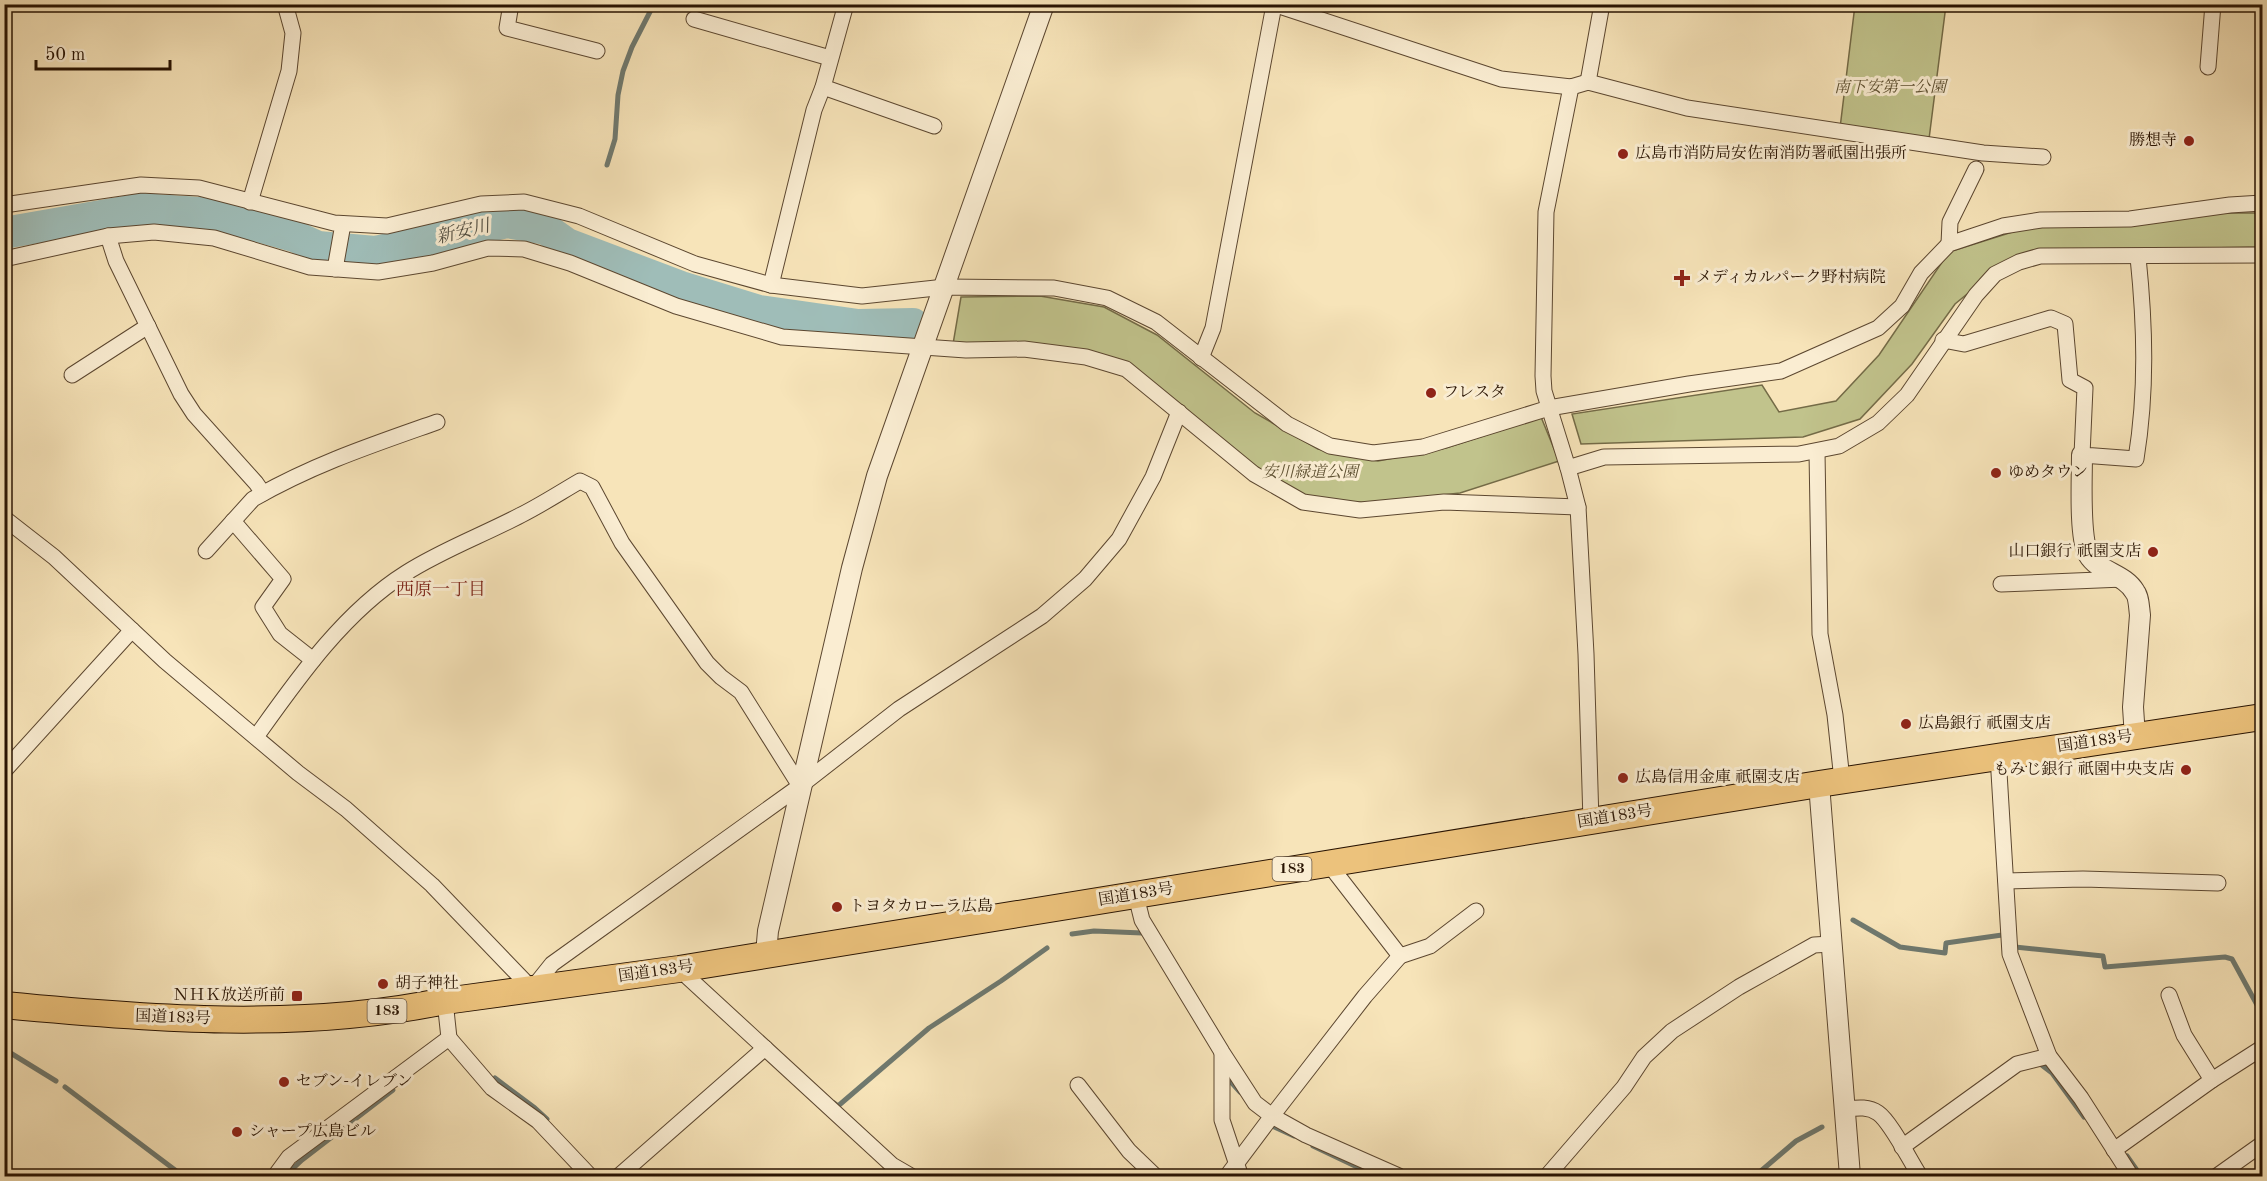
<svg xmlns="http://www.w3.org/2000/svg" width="2267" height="1181" viewBox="0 0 2267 1181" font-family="'Old Standard TT','Noto Serif JP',serif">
<rect width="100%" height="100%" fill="#f7e4b9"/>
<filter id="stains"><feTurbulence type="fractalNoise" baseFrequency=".00333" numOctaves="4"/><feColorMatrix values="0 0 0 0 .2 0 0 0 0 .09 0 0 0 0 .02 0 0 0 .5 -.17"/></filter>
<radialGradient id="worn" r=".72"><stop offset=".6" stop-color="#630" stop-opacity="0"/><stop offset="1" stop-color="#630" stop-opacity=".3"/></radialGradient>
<g fill="#c1c38c" stroke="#746b47" stroke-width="1.5">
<path d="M 1855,5 L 1946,5 L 1929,139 L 1840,128 Z"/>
<path d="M 2219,213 L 2262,213 L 2262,247 L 2098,250 L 2010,259 L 1955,304 L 1912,364 L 1860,419 L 1803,437 L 1581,444 L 1572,414 L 1762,385 L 1779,412 L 1836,401 L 1879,355 L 1949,252 L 2025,228 Z"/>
<path d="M 1040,296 L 1104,307 L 1157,335 L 1255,413 L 1318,449 L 1378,461 L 1446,448 L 1541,417 L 1559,461 L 1460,493 L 1369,503 L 1303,498 L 1240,456 L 1129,366 L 953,344 L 961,297 Z"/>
</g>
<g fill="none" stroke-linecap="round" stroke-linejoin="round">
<g stroke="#6f796f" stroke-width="5">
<path d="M 607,165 L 615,139 L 618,95 L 623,71 L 632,47 L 654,4"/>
<path d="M 546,229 L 556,220"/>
<path d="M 1853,920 L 1900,947 L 1945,953 L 1946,943 L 2002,935"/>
<path d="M 1072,934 L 1094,931 L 1142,933"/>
<path d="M 2015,947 L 2103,956 L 2105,967 L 2225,957 L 2232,959 L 2262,1014"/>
<path d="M 4,1049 L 56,1081"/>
<path d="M 2039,1063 L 2052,1073 L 2084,1117"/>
<path d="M 495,1078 L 535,1108 L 547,1119"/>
<path d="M 1230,1081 L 1240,1092"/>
<path d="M 65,1087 L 183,1176"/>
<path d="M 834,1103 L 838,1106 L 929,1028 L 1001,981 L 1047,948"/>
<path d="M 1270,1125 L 1294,1136"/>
<path d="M 1313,1146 L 1376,1176"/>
<path d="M 2127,1156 L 2141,1176"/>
<path d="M 285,1176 L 302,1160 L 393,1090"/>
<path d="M 1755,1176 L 1796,1141 L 1822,1127"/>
</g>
<path stroke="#9fbdb8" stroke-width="32" d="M 4,233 L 141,209 L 214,214 L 294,236 L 318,247 L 375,252 L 507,222 L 546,229 L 567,244 L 681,287 L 759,311 L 858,325 L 913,324"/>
<g stroke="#5c4730" stroke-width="17">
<g id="minor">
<path d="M 511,4 L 507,28 L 597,51"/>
<path d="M 1273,4 L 1501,79 L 1571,87 L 1588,82 L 1687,108 L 1983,153 L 2043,157"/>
<path d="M 694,19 L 830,58"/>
<path d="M 2208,67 L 2213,4"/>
<path d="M 1588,82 L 1602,4"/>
<path d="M 823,87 L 934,126"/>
<path d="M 1571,87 L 1546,212 L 1543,376 L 1544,391 L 1568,468 L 1578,507 L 1586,654 L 1591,821"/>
<path d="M 250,202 L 289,71 L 293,33 L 285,4"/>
<path d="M 4,205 L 141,185 L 199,188 L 334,223 L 387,226 L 481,204 L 524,202 L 579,216 L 695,264 L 771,285 L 862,296 L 945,287 L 1054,288 L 1107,298 L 1156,322 L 1287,424 L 1330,446 L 1373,453 L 1423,447 L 1549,408 L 1689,384 L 1781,371 L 1878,328 L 1902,306 L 1921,273 L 1949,244 L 2003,226 L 2041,220 L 2130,219 L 2230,205 L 2262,203"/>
<path d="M 108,236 L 116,261 L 181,394 L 194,414 L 256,483 L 263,493"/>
<path d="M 1949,244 L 1950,222 L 1976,169"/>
<path d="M 4,259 L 108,236 L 154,232 L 214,238 L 310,267 L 378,272 L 433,263 L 488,248 L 524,249 L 570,263 L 676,306 L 782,337 L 966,350 L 1024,349 L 1086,357 L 1126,369 L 1254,474 L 1303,502 L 1360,510 L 1444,502 L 1578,507"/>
<path d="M 335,269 L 343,224"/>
<path d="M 771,285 L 814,110 L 823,87 L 846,4"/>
<path d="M 1943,340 L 1964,344 L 2051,318 L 2065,324 L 2070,380 L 2085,388 L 2082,455 L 2136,459 C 2147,391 2145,325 2138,257"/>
<path d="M 1201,358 L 1213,328 L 1274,5"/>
<path d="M 72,375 L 148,326"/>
<path d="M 1817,452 L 1820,634 L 1835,715 L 1842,780"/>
<path d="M 1568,468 L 1604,457 L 1799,454 L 1839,446 L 1878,423 L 1907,395 L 1976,295 L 1995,274 L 2019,262 L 2040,256 L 2262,255"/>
<path d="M 4,518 L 54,557 L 165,661 L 298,773 L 346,809 L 432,885 L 532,989 L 552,964 L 800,786 L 899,709 L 1042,616 L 1085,579 L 1119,539 L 1153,477 L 1179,412"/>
<path d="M 233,521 L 283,579 L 263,607 L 280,634 L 313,660"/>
<path d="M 206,551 L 253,499 C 314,464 372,445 437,422"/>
<path d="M 2001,584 L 2123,579"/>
<path d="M 256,737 C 298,678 344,612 406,573 C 442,550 483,535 521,515 C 541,505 561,492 580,481 L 592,487 L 622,543 L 707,663 L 721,677 L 741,692 L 800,786"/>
<path d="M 1998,756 L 2010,954 L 2049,1056 L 2081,1098 L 2131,1176"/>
<path d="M 4,771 L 132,630"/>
<path d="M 1328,863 L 1400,956 L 1430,946 L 1476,911"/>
<path d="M 2006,881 L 2083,879 L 2218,883"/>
<path d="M 1136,896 L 1142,920 L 1222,1052 L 1255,1103 L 1272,1116 L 1306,1135 L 1399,1176"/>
<path d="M 679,969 L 892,1165 L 911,1176"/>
<path d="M 2169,995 L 2184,1035 L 2212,1080"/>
<path d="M 449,1038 L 492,1088 L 538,1121 L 590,1176"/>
<path d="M 1222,1053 L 1222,1120 L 1239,1171"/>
<path d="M 1078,1085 L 1129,1151 L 1155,1176"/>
<path d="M 1845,1109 C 1856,1108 1868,1106 1878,1113 C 1891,1122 1910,1161 1920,1176"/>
<path d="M 1902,1147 L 2017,1064 L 2049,1056"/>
<path d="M 2114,1150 L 2212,1080 L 2262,1048"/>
<path d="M 275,1176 L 289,1157 L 449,1038 L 445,1001"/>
<path d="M 619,1176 L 765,1048"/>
<path d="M 1227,1176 L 1272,1116 L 1365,996 L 1400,956"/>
<path d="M 1547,1176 L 1624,1087 L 1644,1057 L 1672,1031 L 1739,987 L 1814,945 L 1831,944"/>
<path d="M 2217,1176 L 2262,1144"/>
</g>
</g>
<g stroke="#5c4730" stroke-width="22">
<g id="tertiary">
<path d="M 2082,455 C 2082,478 2079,535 2088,554 C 2099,573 2124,573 2135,592 C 2139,597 2139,608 2140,615 L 2133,707 L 2135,737"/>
<path d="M 1819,784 L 1850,1176"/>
<path d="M 766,954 L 768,931 L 852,568 L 877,476 L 1044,4"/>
</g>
</g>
<g stroke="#281302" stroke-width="28">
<path id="trunk" d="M 4,1005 C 150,1019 300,1031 445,1001 L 679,969 L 1819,784 L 2262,717"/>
</g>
<use href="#minor" stroke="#faedd2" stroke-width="15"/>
<use href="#tertiary" stroke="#faedd2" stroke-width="20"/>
<use href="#trunk" stroke="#ecc27c" stroke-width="26"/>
</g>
<g fill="#8f2418" stroke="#faedd2" stroke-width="2">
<circle cx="2189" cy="141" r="6"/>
<circle cx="1623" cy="154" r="6"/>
<path d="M1679 269h6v6h6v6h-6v6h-6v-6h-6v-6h6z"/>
<circle cx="1431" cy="393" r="6"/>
<circle cx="1996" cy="473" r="6"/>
<circle cx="2153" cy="552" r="6"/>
<circle cx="1906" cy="724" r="6"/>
<circle cx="2186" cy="770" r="6"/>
<circle cx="1623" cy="778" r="6"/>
<circle cx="837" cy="907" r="6"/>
<circle cx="383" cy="984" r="6"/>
<rect x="291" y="990" width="12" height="12" rx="3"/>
<circle cx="284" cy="1082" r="6"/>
<circle cx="237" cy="1132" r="6"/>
</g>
<g text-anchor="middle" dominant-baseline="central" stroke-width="6" stroke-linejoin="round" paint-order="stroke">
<g fill="#faedd2" stroke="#675440" stroke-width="1.5">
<rect x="1272.5" y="857" width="39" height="24" rx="4.5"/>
<rect x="367.5" y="999" width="39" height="24" rx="4.5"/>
</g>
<g font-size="15" font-weight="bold" fill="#281302">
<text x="1292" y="869">183</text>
<text x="387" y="1011">183</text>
</g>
<g font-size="16" font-style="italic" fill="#5e5132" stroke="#faedd2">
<text x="1890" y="88">南下安第一公園</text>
<text x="1310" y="473">安川緑道公園</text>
</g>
<g font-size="16" fill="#281302" stroke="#faedd2" text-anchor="start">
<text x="2177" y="141" text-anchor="end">勝想寺</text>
<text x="1635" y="154">広島市消防局安佐南消防署祇園出張所</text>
<text x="1696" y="278">メディカルパーク野村病院</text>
<text x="1443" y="393">フレスタ</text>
<text x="2008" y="473">ゆめタウン</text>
<text x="2141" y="552" text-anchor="end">山口銀行 祇園支店</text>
<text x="1918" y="724">広島銀行 祇園支店</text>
<text x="2174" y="770" text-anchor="end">もみじ銀行 祇園中央支店</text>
<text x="1635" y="778">広島信用金庫 祇園支店</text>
<text x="849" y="907">トヨタカローラ広島</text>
<text x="395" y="984">胡子神社</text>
<text x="285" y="996" text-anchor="end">ＮＨＫ放送所前</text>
<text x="296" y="1082">セブン-イレブン</text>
<text x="249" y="1132">シャープ広島ビル</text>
</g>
<g font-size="16" fill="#281302" stroke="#faedd2">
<text transform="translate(2095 742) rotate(-8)">国道183号</text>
<text transform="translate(1615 817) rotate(-9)">国道183号</text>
<text transform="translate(1136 895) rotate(-9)">国道183号</text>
<text transform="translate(656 972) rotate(-8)">国道183号</text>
<text transform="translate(173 1018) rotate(2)">国道183号</text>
</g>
<g font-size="18" font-style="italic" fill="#524e42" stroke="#faedd2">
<text transform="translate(463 232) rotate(-13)">新安川</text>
</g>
<g font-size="18" fill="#7a1f14" stroke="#faedd2">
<text x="441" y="590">西原一丁目</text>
</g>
</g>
<rect width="2267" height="1181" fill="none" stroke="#f7e4b9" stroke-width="24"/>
<rect x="6" y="6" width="2255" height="1169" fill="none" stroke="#281302" stroke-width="3"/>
<rect x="12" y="12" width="2243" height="1157" fill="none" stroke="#281302" stroke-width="1.5"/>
<path d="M36 60v9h134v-9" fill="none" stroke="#281302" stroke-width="3"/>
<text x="45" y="60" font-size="18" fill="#281302" stroke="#faedd2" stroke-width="4.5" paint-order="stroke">50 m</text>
<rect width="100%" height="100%" filter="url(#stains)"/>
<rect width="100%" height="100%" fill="url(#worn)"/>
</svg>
